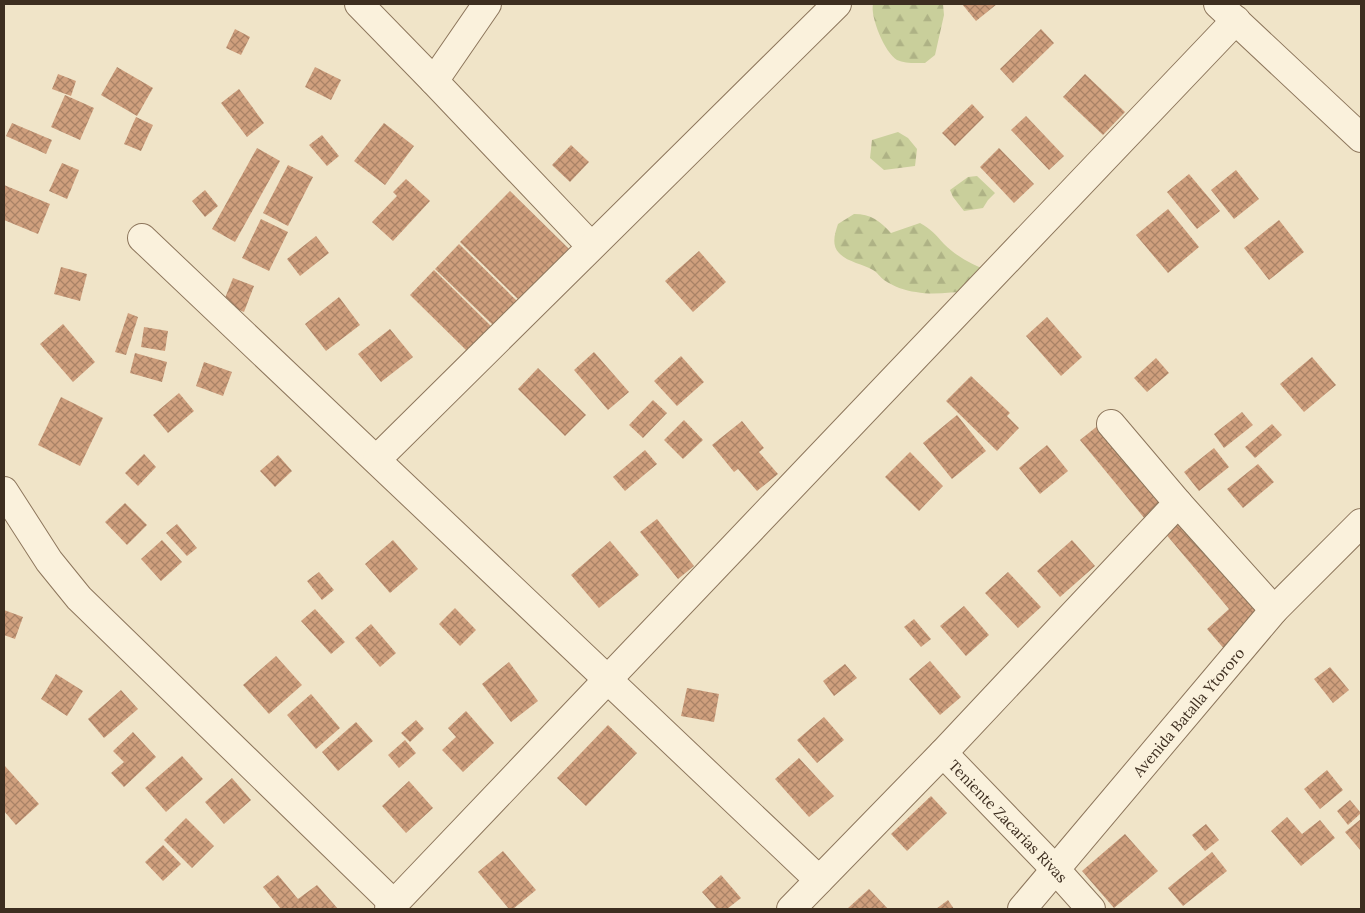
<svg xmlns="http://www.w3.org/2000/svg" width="1365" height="913" viewBox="0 0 1365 913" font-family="Lora,serif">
<defs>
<pattern id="forest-firs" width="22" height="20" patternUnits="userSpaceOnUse" patternTransform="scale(1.25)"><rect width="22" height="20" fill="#c9cf9b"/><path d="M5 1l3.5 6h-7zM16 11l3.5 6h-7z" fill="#aeb285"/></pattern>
<pattern id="building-cross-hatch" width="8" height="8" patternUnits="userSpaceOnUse" patternTransform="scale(1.25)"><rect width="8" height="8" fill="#cf9f7d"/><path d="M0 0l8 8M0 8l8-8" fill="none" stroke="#a98266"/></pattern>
</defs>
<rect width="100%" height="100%" fill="#f0e4c8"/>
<g fill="url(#forest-firs)">
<path d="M 873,4 L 943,4 L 944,15 L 935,55 L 925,63 C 917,63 905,64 897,60 C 885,53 870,17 873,4 Z"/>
<path d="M 898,132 L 908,138 L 917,149 L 915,166 L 884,170 L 870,158 L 872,140 Z"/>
<path d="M 977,176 L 995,193 L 988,200 L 983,208 L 964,211 L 953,197 L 950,190 L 968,177 Z"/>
<path d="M 854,214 C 871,214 880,221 891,233 L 920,223 C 931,229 935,234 944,244 C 957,257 974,266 992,272 L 974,292 C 955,291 935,296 916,292 C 905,291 893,286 884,280 C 880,277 877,272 873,270 C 863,264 847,262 839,253 C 831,245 835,233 838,224 Z"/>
</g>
<g fill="url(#building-cross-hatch)">
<path d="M 962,4 L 997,4 L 976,21 Z"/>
<path d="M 235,29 L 250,37 L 241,55 L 226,48 Z"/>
<path d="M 1041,29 L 1054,43 L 1013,83 L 1000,69 Z"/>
<path d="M 117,67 L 153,88 L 137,116 L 101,95 Z"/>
<path d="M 315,67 L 341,80 L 331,100 L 305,87 Z"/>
<path d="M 58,74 L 76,81 L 71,96 L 52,89 Z"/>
<path d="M 1085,74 L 1125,112 L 1103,135 L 1063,97 Z"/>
<path d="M 239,89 L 264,123 L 247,137 L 221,103 Z"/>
<path d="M 65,95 L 94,108 L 80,140 L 51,127 Z"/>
<path d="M 972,104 L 984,117 L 955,146 L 942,133 Z"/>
<path d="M 1026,116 L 1064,156 L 1049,170 L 1011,130 Z"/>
<path d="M 136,117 L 153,125 L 141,151 L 124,144 Z"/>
<path d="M 12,123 L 52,140 L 46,154 L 6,136 Z"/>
<path d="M 384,123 L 414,146 L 385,185 L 354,161 Z"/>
<path d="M 322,135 L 339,156 L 327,166 L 309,145 Z"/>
<path d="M 571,145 L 589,162 L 570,182 L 552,165 Z"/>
<path d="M 257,148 L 280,161 L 235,242 L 212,229 Z"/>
<path d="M 999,148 L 1034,184 L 1014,203 L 980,167 Z"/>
<path d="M 62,163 L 79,170 L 67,199 L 49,191 Z"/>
<path d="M 288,165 L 313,177 L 288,226 L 263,213 Z"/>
<path d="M 1236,170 L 1259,199 L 1234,219 L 1211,190 Z"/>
<path d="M 1189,174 L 1220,211 L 1197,229 L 1167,192 Z"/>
<path d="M 406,179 L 430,201 L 393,241 L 372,222 L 397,196 L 393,192 Z"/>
<path d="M 4,185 L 50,204 L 38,234 L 4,220 Z"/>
<path d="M 205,190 L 218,206 L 205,217 L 192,201 Z"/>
<path d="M 510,191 L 569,249 L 519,300 L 460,242 Z"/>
<path d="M 1168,209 L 1199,247 L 1168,273 L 1136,235 Z"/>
<path d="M 261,219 L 288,232 L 269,271 L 242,258 Z"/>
<path d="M 1279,220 L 1304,252 L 1269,280 L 1244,248 Z"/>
<path d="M 316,236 L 329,253 L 300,276 L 287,259 Z"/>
<path d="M 459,244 L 517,301 L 493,325 L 435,269 Z"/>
<path d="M 699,251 L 726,282 L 693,312 L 665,281 Z"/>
<path d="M 61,267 L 87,274 L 80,301 L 54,294 Z"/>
<path d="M 434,270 L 492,327 L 468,352 L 410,295 Z"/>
<path d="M 233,278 L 254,286 L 244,312 L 223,303 Z"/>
<path d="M 339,297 L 360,325 L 326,351 L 305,324 Z"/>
<path d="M 128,313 L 138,317 L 126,355 L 115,352 Z"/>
<path d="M 1047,317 L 1082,357 L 1061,376 L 1026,336 Z"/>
<path d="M 63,324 L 95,362 L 73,382 L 40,344 Z"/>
<path d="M 144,327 L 168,331 L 165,351 L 141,347 Z"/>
<path d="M 390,329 L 413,357 L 381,382 L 358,354 Z"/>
<path d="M 594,352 L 629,392 L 608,410 L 574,370 Z"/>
<path d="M 135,353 L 167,362 L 162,382 L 130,373 Z"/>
<path d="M 681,356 L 704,382 L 677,406 L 654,381 Z"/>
<path d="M 1312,357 L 1336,385 L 1304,412 L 1280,384 Z"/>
<path d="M 1156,358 L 1169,373 L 1147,392 L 1134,378 Z"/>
<path d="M 204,362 L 232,372 L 223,396 L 196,386 Z"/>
<path d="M 538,368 L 586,415 L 565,436 L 518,389 Z"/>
<path d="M 971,376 L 1010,413 L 1007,416 L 1019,428 L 997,451 L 946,401 Z"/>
<path d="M 179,393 L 194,411 L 168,433 L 153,415 Z"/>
<path d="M 61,397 L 103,418 L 80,466 L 38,445 Z"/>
<path d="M 653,400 L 667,413 L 643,438 L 629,425 Z"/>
<path d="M 1242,412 L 1253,425 L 1224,448 L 1214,434 Z"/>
<path d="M 957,415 L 986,451 L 952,479 L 923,443 Z"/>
<path d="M 684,420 L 703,440 L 683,459 L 664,440 Z"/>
<path d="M 742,421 L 764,448 L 759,452 L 778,474 L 757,491 L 738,469 L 734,472 L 712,445 Z"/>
<path d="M 1100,424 L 1165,502 L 1145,519 L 1080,440 Z"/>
<path d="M 1272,424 L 1282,435 L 1255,458 L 1245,447 Z"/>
<path d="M 1047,445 L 1068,471 L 1040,494 L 1019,468 Z"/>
<path d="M 1214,448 L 1229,467 L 1199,491 L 1184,472 Z"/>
<path d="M 645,450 L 657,464 L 625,491 L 613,477 Z"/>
<path d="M 910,452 L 943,486 L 919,511 L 885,477 Z"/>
<path d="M 144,454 L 156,467 L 138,486 L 125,473 Z"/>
<path d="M 278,455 L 292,471 L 275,487 L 260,471 Z"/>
<path d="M 1258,464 L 1274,482 L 1243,508 L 1227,489 Z"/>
<path d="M 125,503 L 147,525 L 127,545 L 105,522 Z"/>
<path d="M 1176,511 L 1265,613 L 1226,651 L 1207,629 L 1229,609 L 1159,526 Z"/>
<path d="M 657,519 L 694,566 L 678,579 L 640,532 Z"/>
<path d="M 177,524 L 197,548 L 187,556 L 166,533 Z"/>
<path d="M 162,540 L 182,562 L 161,581 L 141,559 Z"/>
<path d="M 393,540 L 418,569 L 390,593 L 365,564 Z"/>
<path d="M 1072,540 L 1095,566 L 1060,597 L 1037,571 Z"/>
<path d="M 610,541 L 639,575 L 599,608 L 571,575 Z"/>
<path d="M 319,572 L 334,590 L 322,600 L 307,581 Z"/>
<path d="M 1008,572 L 1041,607 L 1018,628 L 985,593 Z"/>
<path d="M 964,606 L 989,635 L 966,656 L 940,626 Z"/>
<path d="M 455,608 L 476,630 L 460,646 L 439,624 Z"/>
<path d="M 315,609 L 345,642 L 331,654 L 301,621 Z"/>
<path d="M 4,610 L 23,617 L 15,639 L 4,635 Z"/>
<path d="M 914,619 L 931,639 L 921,647 L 904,627 Z"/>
<path d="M 371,624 L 396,653 L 380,667 L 355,638 Z"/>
<path d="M 276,656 L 302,685 L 269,714 L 243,685 Z"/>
<path d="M 930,661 L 961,697 L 940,715 L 909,679 Z"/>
<path d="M 509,662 L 538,701 L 511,722 L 482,684 Z"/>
<path d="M 845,664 L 857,678 L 834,696 L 823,681 Z"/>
<path d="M 1330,667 L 1349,690 L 1333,703 L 1314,679 Z"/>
<path d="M 56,674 L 83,691 L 67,716 L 41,699 Z"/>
<path d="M 687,688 L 719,694 L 714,722 L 681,716 Z"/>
<path d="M 121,690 L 138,709 L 104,738 L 88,719 Z"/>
<path d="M 311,694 L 340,728 L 316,749 L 287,715 Z"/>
<path d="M 466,711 L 494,743 L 463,772 L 442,750 L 456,737 L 448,728 Z"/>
<path d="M 824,717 L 844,740 L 817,763 L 797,740 Z"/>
<path d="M 416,720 L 424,729 L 410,742 L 401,733 Z"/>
<path d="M 356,722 L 373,741 L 338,771 L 322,752 Z"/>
<path d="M 608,725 L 637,753 L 586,806 L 557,778 Z"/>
<path d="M 133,732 L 156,757 L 124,787 L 111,773 L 124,762 L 113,751 Z"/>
<path d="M 405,740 L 416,753 L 399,768 L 388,755 Z"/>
<path d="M 182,756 L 203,779 L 166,812 L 145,788 Z"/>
<path d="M 799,758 L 834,796 L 809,817 L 775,779 Z"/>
<path d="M 4,765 L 39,804 L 16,825 L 4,811 Z"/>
<path d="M 1327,770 L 1343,790 L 1320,809 L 1304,789 Z"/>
<path d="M 232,778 L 251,800 L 224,824 L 205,802 Z"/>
<path d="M 409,781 L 433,808 L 406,833 L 382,806 Z"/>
<path d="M 931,796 L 947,813 L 907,851 L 891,834 Z"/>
<path d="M 1350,800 L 1361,813 L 1348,825 L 1337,811 Z"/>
<path d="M 1287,817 L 1302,834 L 1320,820 L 1335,838 L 1301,866 L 1271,831 Z"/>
<path d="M 186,818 L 214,846 L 192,868 L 164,840 Z"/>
<path d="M 1361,819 L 1361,851 L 1345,832 Z"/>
<path d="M 1206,824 L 1219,840 L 1205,851 L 1192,835 Z"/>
<path d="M 1125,834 L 1158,871 L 1114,908 L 1082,871 Z"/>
<path d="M 163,845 L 181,864 L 163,881 L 145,862 Z"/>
<path d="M 503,851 L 536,890 L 513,909 L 509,909 L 478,872 Z"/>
<path d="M 1212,852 L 1227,871 L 1183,906 L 1168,888 Z"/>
<path d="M 278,875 L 298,899 L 317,885 L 338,909 L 281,909 L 263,887 Z"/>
<path d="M 721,875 L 741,898 L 727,909 L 717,909 L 702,892 Z"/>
<path d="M 869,889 L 888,909 L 847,909 Z"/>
<path d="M 948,900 L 954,909 L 936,909 Z"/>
</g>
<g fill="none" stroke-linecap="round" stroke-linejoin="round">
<g stroke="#8d765c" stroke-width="30">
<g id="minor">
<path d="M 359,4 L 434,81 L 591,246"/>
<path d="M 1218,4 L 1361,138"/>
<path d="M 434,81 L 487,4"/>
<path d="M 142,238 L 819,880"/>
<path d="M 1111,424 L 1178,503 L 1274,610"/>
<path d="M 377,459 L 837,4"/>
<path d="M 4,491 L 49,561 L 79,598 L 394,904"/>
<path d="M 943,753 L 1178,503"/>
<path d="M 389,909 L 1236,20"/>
<path id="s1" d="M 791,909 L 943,753 L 1056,870 L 1091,909"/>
</g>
</g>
<g stroke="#8d765c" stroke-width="30">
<g id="tertiary">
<path id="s2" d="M 1022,909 L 1274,610 L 1361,523"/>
</g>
</g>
<use href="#minor" stroke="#faf1dc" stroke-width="28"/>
<use href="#tertiary" stroke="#faf1dc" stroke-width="28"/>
</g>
<g text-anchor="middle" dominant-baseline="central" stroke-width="4.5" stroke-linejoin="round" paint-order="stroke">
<g font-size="15" fill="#3d2e20" stroke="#f7eed8">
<text stroke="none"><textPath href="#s2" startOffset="258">Avenida Batalla Ytororo</textPath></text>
<text stroke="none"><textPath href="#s1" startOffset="312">Teniente Zacarías Rivas</textPath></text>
</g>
</g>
<rect width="1365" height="913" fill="none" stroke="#3d2e20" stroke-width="10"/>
</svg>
